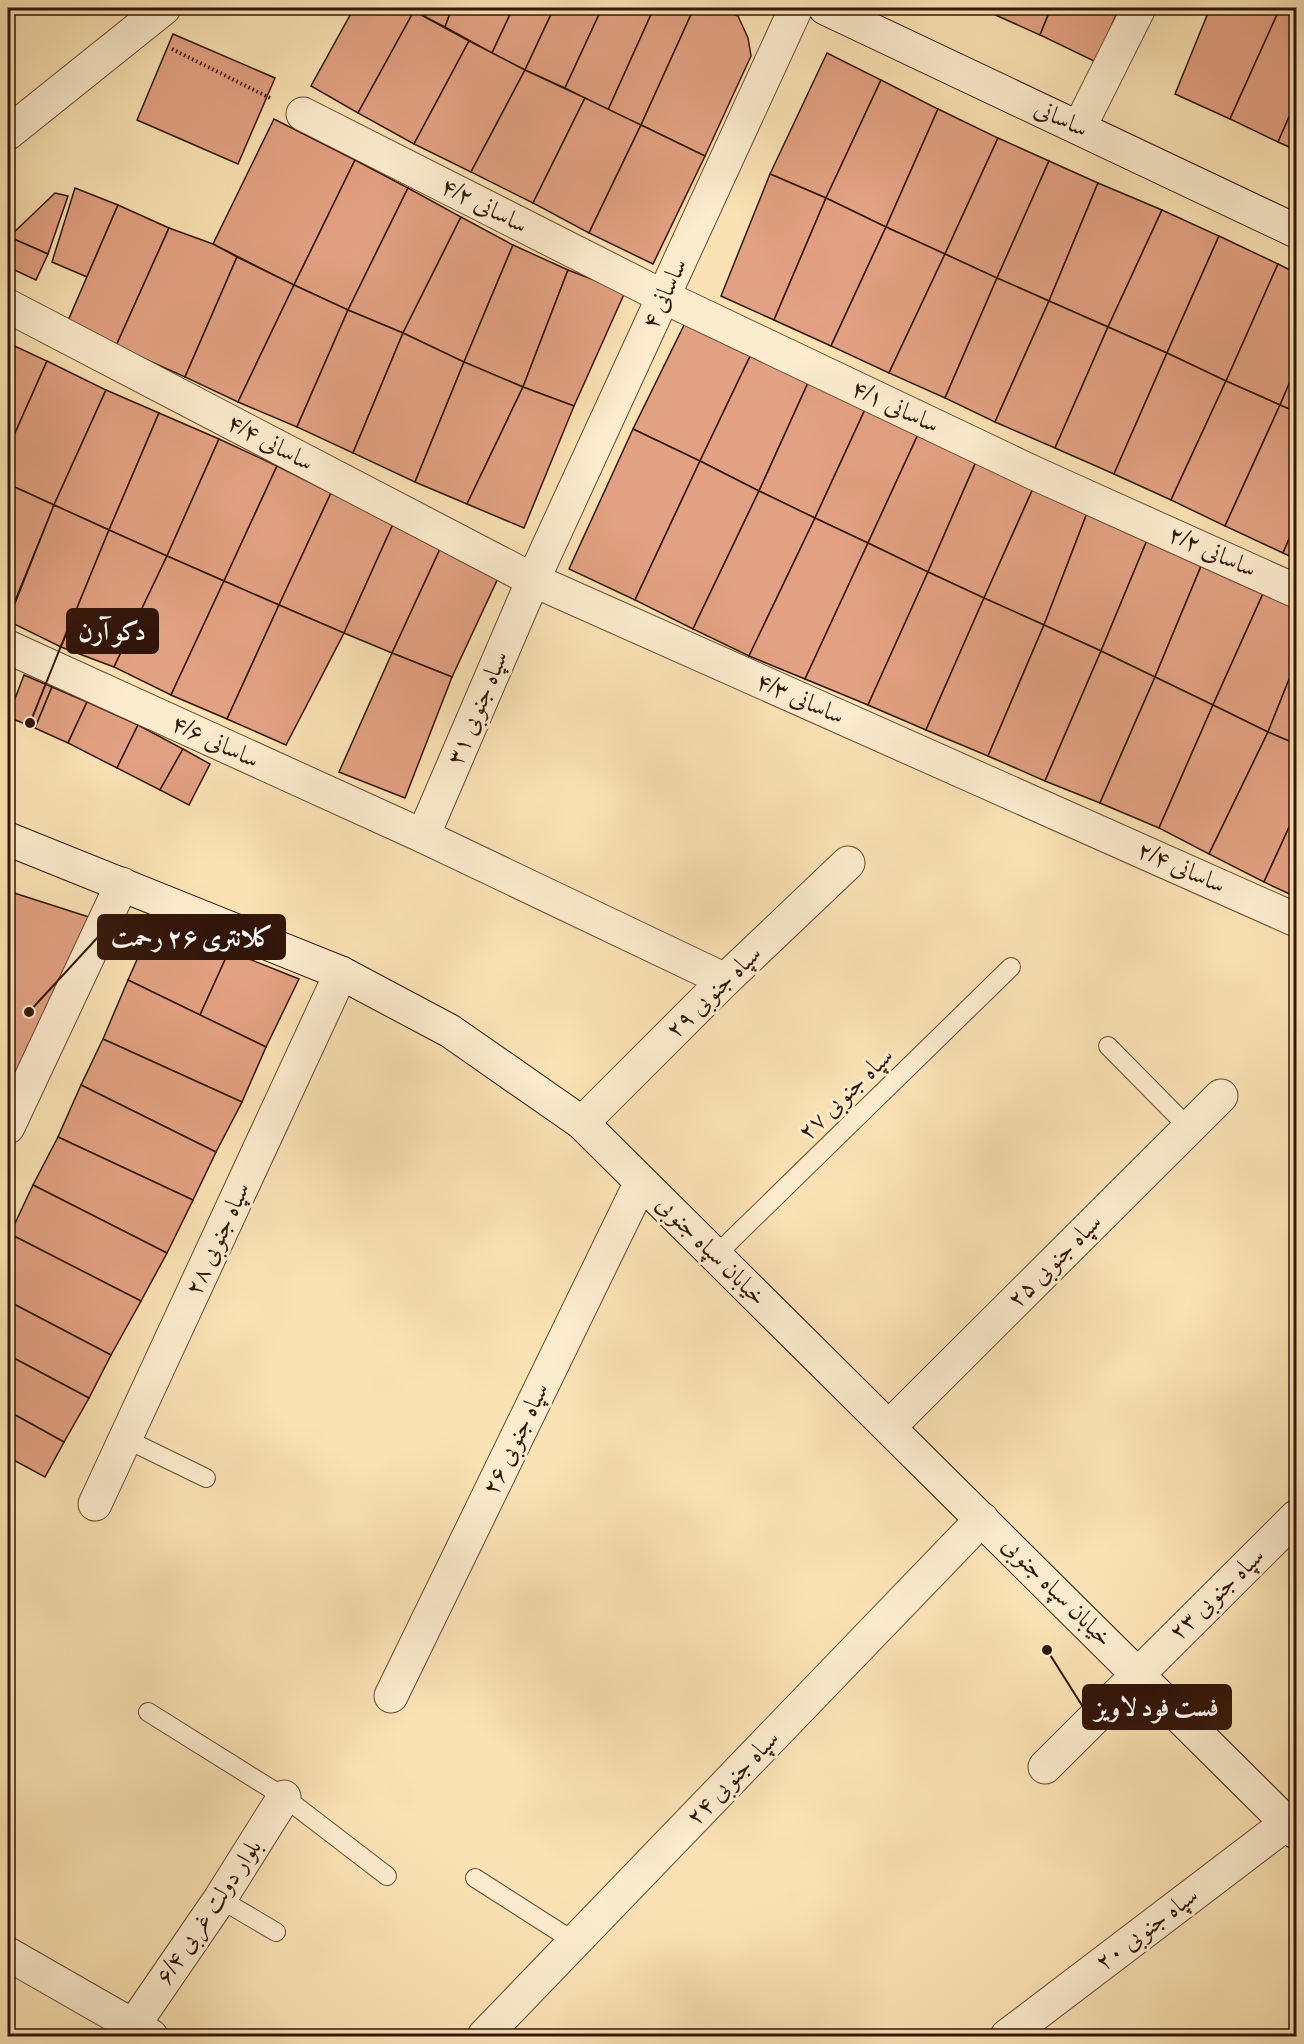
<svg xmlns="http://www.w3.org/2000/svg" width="1304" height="2044" viewBox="0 0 1304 2044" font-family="'Libre Bodoni',Amiri,serif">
<rect width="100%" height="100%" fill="#fae2b4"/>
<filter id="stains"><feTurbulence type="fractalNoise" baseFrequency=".00333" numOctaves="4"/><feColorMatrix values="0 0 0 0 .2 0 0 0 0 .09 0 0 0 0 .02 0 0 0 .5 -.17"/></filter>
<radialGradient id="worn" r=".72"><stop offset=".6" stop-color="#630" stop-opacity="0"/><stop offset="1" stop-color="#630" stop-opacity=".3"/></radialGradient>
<g fill="#e2a182" stroke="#33160a" stroke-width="1.5">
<path d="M 354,8 L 408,8 L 414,11 L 358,113 L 311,86 Z"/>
<path d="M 408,8 L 452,8 L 445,27 Z"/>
<path d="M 452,8 L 513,8 L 492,53 L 445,27 Z"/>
<path d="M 513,8 L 554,8 L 525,70 L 492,53 Z"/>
<path d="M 554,8 L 602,8 L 565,88 L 525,70 Z"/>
<path d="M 602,8 L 654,8 L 608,110 L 565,88 Z"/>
<path d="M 654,8 L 694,8 L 641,125 L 608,110 Z"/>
<path d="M 694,8 L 719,8 L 738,16 L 748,38 L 751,56 L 705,156 L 641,125 Z"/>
<path d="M 980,8 L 1051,8 L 1040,35 Z"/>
<path d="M 1051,8 L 1119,8 L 1096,62 L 1040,35 Z"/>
<path d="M 1210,8 L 1280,8 L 1230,119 L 1175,94 Z"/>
<path d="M 1280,8 L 1296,8 L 1296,101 L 1278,142 L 1230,119 Z"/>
<path d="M 414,11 L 469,41 L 414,144 L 358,113 Z"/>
<path d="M 173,34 L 275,78 L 238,164 L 137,120 Z"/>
<path d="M 469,41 L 525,70 L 471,172 L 414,144 Z"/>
<path d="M 827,53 L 881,80 L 826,198 L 770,174 Z"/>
<path d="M 525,70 L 585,98 L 533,203 L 471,172 Z"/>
<path d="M 881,80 L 938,109 L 886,227 L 826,198 Z"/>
<path d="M 585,98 L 641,125 L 589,233 L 533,203 Z"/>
<path d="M 1296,101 L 1296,150 L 1278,142 Z"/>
<path d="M 938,109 L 998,138 L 945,254 L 886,227 Z"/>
<path d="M 274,119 L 355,160 L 294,285 L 213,244 Z"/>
<path d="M 641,125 L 705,156 L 653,264 L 589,233 Z"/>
<path d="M 998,138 L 1049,161 L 997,278 L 945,254 Z"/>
<path d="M 355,160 L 408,188 L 348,310 L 294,285 Z"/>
<path d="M 1049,161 L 1098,183 L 1049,301 L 997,278 Z"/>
<path d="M 770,174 L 826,198 L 774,320 L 721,296 Z"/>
<path d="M 1098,183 L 1162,210 L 1108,327 L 1049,301 Z"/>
<path d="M 75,188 L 118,205 L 87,277 L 52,262 Z"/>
<path d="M 408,188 L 461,217 L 403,333 L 348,310 Z"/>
<path d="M 55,193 L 68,196 L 48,254 L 9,237 Z"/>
<path d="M 826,198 L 886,227 L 831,346 L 774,320 Z"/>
<path d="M 118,205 L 169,228 L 116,346 L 67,323 Z"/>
<path d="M 1162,210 L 1219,236 L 1167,353 L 1108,327 Z"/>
<path d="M 461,217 L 513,245 L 464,362 L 403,333 Z"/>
<path d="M 886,227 L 945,254 L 889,373 L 831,346 Z"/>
<path d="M 169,228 L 213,244 L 237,257 L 185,377 L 116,346 Z"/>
<path d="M 1219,236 L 1278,264 L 1226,381 L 1167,353 Z"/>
<path d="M 9,237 L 48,254 L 36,280 L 8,267 Z"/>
<path d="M 513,245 L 568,270 L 523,387 L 464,362 Z"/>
<path d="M 945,254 L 997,278 L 945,398 L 889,373 Z"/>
<path d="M 237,257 L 294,285 L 238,402 L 185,377 Z"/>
<path d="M 1278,264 L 1296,273 L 1296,368 L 1280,405 L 1226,381 Z"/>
<path d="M 568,270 L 625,292 L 574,406 L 523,387 Z"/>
<path d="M 997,278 L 1049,301 L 995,422 L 945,398 Z"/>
<path d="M 294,285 L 348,310 L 297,427 L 238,402 Z"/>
<path d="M 1049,301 L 1108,327 L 1055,448 L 995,422 Z"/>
<path d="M 348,310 L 403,333 L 353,453 L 297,427 Z"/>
<path d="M 690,313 L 755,346 L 700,461 L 633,429 Z"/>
<path d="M 1108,327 L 1167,353 L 1114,474 L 1055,448 Z"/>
<path d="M 403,333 L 464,362 L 415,482 L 353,453 Z"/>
<path d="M 8,343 L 47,361 L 8,449 Z"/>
<path d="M 755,346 L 812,374 L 759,491 L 700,461 Z"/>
<path d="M 1167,353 L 1226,381 L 1171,500 L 1114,474 Z"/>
<path d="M 47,361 L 106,390 L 54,505 L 8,484 L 8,449 Z"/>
<path d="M 464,362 L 523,387 L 467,504 L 415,482 Z"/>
<path d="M 1296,368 L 1296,412 L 1280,405 Z"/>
<path d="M 812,374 L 868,403 L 815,518 L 759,491 Z"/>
<path d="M 1226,381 L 1280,405 L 1225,526 L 1171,500 Z"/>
<path d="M 523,387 L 574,406 L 524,528 L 467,504 Z"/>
<path d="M 106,390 L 159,413 L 109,530 L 54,505 Z"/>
<path d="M 868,403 L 921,428 L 868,543 L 815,518 Z"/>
<path d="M 1280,405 L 1296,412 L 1296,523 L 1283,553 L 1225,526 Z"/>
<path d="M 159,413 L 219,439 L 167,556 L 109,530 Z"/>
<path d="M 921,428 L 979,455 L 928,572 L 868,543 Z"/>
<path d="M 633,429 L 700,461 L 635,600 L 569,569 Z"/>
<path d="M 219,439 L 277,466 L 224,581 L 167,556 Z"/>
<path d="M 979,455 L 1036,482 L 984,598 L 928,572 Z"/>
<path d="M 700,461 L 759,491 L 693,629 L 635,600 Z"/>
<path d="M 277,466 L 331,493 L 279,605 L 224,581 Z"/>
<path d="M 1036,482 L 1089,508 L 1044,625 L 984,598 Z"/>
<path d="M 8,484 L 54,505 L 8,618 Z"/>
<path d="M 759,491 L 815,518 L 749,656 L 693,629 Z"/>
<path d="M 331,493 L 394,522 L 344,633 L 279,605 Z"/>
<path d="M 54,505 L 109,530 L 61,647 L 8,621 Z"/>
<path d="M 1089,508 L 1150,533 L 1101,651 L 1044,625 Z"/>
<path d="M 815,518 L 868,543 L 805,679 L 749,656 Z"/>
<path d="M 394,522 L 441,547 L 392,653 L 344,633 Z"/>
<path d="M 1296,523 L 1296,559 L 1283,553 Z"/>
<path d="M 109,530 L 167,556 L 114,667 L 61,647 Z"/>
<path d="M 1150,533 L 1204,559 L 1155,677 L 1101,651 Z"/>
<path d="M 868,543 L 928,572 L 868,705 L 805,679 Z"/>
<path d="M 441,547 L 499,576 L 452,677 L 392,653 Z"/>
<path d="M 167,556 L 224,581 L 171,695 L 114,667 Z"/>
<path d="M 1204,559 L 1266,587 L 1213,705 L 1155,677 Z"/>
<path d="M 928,572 L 984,598 L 926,730 L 868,705 Z"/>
<path d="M 224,581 L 279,605 L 227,719 L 171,695 Z"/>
<path d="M 1266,587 L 1296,602 L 1296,662 L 1268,732 L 1213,705 Z"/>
<path d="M 984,598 L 1044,625 L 988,756 L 926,730 Z"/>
<path d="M 279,605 L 344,633 L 286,745 L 227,719 Z"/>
<path d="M 1044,625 L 1101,651 L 1045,781 L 988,756 Z"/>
<path d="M 1101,651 L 1155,677 L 1100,803 L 1045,781 Z"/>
<path d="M 392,653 L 452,677 L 405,798 L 339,772 Z"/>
<path d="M 1296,662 L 1296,744 L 1268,732 Z"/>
<path d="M 24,675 L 52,687 L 35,728 L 8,717 Z"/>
<path d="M 1155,677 L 1213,705 L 1159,828 L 1100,803 Z"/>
<path d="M 52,687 L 87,702 L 68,743 L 35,728 Z"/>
<path d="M 87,702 L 138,725 L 117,768 L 68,743 Z"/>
<path d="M 1213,705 L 1268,732 L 1209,854 L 1159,828 Z"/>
<path d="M 138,725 L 183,749 L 160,790 L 117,768 Z"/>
<path d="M 1268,732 L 1296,744 L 1296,812 L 1264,882 L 1209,854 Z"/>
<path d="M 183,749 L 210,764 L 189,805 L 160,790 Z"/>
<path d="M 1296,812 L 1296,897 L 1264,882 Z"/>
<path d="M 8,891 L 92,918 L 8,1106 Z"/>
<path d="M 156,917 L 229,951 L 200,1015 L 128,980 Z"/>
<path d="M 229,951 L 299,979 L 266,1047 L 200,1015 Z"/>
<path d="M 128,980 L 266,1047 L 242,1102 L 103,1039 Z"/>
<path d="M 103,1039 L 242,1102 L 216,1152 L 81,1085 Z"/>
<path d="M 81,1085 L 216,1152 L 193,1200 L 58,1137 Z"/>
<path d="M 58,1137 L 193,1200 L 167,1253 L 33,1185 Z"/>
<path d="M 33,1185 L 167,1253 L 141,1301 L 10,1234 Z"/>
<path d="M 10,1234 L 141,1301 L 111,1355 L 8,1301 L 8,1240 Z"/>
<path d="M 8,1301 L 111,1355 L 89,1398 L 8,1355 Z"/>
<path d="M 8,1355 L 89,1398 L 64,1442 L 8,1411 Z"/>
<path d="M 8,1411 L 64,1442 L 45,1477 L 8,1457 Z"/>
</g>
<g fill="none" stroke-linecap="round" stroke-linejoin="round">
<g stroke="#654934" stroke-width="20">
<g id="lane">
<path d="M 1108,1046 L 1189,1128"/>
<path d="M 716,1255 L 1011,967"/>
<path d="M 126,1439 L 206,1478"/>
<path d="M 148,1712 L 284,1797 L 387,1876"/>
<path d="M 475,1878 L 575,1942"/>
<path d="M 220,1899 L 276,1932"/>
</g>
</g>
<g stroke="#654934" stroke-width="35">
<g id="street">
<path d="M 303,114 L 664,297 L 1034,473 L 1296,591"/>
<path d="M 1079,128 L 1139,8"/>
<path d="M 8,133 L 164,8"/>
<path d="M 8,306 L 533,580 L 1296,920"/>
<path d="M 8,647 L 423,836 L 725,980"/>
<path d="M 423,836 L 533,580 L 796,8"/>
<path d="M 582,1123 L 725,980 L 848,863"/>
<path d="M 8,1127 L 122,884"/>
<path d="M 889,1427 L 1221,1096"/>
<path d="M 95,1504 L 341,973"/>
<path d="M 391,1696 L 641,1182"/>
<path d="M 1045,1767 L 1296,1517"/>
<path d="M 8,1954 L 151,2036"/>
<path d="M 133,2026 L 220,1899 L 284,1797"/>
<path d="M 484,2036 L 982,1519"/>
<path d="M 1007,2036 L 1287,1823"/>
</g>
</g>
<g stroke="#33160a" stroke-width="35">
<g id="secondary">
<path d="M 825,8 L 1296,231"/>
<path d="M 8,839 L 341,973 L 450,1031 L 582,1123 L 1296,1832"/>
</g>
</g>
<path stroke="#33160a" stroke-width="4" stroke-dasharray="1.5 3" stroke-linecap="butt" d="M 172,49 L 270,98"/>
<use href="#lane" stroke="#fcecce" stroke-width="18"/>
<use href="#street" stroke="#fcecce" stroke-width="33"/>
<use href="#secondary" stroke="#fcecce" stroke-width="33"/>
</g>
<g text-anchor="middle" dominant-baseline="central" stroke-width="6" stroke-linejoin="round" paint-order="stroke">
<g font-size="24" fill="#33160a" stroke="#fcecce">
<text transform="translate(1061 119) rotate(25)">ساسانی</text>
<text transform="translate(484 206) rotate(27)">۴/۲ ساسانی</text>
<text transform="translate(665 294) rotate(-65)">۴ ساسانی</text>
<text transform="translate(895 407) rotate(25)">۴/۱ ساسانی</text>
<text transform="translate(270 443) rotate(28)">۴/۴ ساسانی</text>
<text transform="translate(1212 552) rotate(24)">۲/۲ ساسانی</text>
<text transform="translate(800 699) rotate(24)">۴/۳ ساسانی</text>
<text transform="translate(478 708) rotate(-67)">۳۱ سپاه جنوبی</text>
<text transform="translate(215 742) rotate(25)">۴/۶ ساسانی</text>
<text transform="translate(1181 868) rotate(24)">۲/۴ ساسانی</text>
<text transform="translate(714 992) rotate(-44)">۲۹ سپاه جنوبی</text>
<text transform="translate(846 1094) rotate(-44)">۲۷ سپاه جنوبی</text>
<text transform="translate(218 1239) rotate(-65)">۲۸ سپاه جنوبی</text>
<text transform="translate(711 1251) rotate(45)">خیابان سپاه جنوبی</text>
<text transform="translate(1055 1261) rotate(-45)">۲۵ سپاه جنوبی</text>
<text transform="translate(516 1439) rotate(-64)">۲۶ سپاه جنوبی</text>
<text transform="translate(1057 1592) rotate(45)">خیابان سپاه جنوبی</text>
<text transform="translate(1217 1594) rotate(-44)">۲۳ سپاه جنوبی</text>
<text transform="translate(733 1778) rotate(-46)">۲۴ سپاه جنوبی</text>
<text transform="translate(209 1912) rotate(-56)">بلوار دولت غربی ۶/۴</text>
<text transform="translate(1147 1929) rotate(-37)">۲۰ سپاه جنوبی</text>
</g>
</g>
<path fill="none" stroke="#33160a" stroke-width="2" d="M30 723L67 631M29 1012L98 937M1047 1650L1083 1707"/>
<g fill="#33160a" stroke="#fcecce" stroke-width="2">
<circle cx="30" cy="723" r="6"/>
<circle cx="29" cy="1012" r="6"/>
<circle cx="1047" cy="1650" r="6"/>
</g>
<g fill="#33160a" stroke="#33160a" stroke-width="2">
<rect x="67" y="609" width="91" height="44" rx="6"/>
<rect x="98" y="915" width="187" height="44" rx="6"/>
<rect x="1083" y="1685" width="148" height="44" rx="6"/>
</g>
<g font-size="26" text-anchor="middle" font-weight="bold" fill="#fff">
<text x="112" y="640">دکو آرن</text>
<text x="192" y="946">کلانتری ۲۶ رحمت</text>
<text x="1157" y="1716">فست فود لاویز</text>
</g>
<rect width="1304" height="2044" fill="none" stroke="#fae2b4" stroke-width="30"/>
<rect x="9" y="9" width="1286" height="2026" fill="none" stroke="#33160a" stroke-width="3"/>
<rect x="15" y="15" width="1274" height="2014" fill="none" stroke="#33160a" stroke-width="1.5"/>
<rect width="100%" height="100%" filter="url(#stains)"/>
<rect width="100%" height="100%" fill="url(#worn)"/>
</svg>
